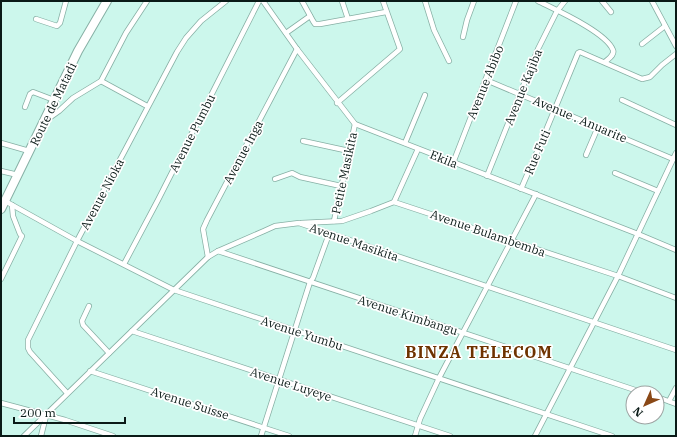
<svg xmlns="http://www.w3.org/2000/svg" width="677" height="437" viewBox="0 0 677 437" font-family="'IBM Plex Serif',serif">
<rect width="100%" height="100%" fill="#ccf7ec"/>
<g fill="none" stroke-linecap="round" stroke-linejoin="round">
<g stroke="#87b0a5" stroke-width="6">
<g id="street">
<path d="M 263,1 L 297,49 L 355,124 L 638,234 L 676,250"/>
<path d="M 302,1 L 313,21 L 315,24 L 320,24 L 386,12"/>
<path d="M 342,1 L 348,19"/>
<path d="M 425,1 L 434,30 L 449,61"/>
<path d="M 538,1 C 556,10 606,32 613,50 C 615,55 608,59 605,62"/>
<path d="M 602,1 L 611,12"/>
<path d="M 652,1 L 676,46"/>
<path d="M 36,19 L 57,26 L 60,23 L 66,1"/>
<path d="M 286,33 L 310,16"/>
<path d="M 463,37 L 467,20 L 474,1"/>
<path d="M 642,44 L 665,26"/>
<path d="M 486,80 L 673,159"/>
<path d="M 101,81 L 147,106"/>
<path d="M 622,100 L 676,125"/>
<path d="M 337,103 L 399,50 L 400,49 L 383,1"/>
<path d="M 25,107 L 30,94 L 33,92 L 54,100"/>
<path d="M 45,121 L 59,111 L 73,98 L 101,81 L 126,33 L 147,1"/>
<path d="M 303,141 L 349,151"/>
<path d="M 1,143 L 29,151"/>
<path d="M 405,143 L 425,95"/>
<path d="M 586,155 L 598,127"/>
<path d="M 453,163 L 516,1"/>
<path d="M 1,171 L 18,175"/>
<path d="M 615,173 L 658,191"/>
<path d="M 487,176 L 538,49 L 557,11 L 565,1"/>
<path d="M 275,179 L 292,173 L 300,177 L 341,186"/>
<path d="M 521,189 L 540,145 L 578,53 L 580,52 L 642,79 L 650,77 L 662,65 L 676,54"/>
<path d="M 5,201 L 77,241 L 174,290 L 612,436"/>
<path d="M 394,202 L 418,149"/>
<path d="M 334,221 L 355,124"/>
<path d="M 301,223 L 342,221 L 371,211 L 394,202 L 618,276 L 676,298"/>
<path d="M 218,251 L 644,393"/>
<path d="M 208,257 L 203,229 L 207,220 L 297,49"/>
<path d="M 124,264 L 158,200 L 259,1"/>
<path d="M 1,279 L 22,236 L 20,234 L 13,216 L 12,205"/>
<path d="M 89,306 L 82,321 L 83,325 L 109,353"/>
<path d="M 132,331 L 450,436"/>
<path d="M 90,371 L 289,436"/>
<path d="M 67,393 L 30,352 L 28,348 L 28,340 L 77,241 L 177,52 L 186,38 L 201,21 L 226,1"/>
<path d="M 657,397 L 676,404"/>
<path d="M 669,401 L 676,388"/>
<path d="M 1,403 L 65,420 L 113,436"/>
<path d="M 24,436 L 208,257 L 218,251 L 264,231 L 275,226 L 299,223 L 676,350"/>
<path d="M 41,436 L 46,416"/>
<path d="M 261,436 L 310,282 L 313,278 L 329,234"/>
<path d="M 415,436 L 420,419 L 439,378 L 536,194"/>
<path d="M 535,436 L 618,276 L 676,153"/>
</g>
</g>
<g stroke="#87b0a5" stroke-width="10">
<path id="highway" d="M 1,209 L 78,51 L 107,1"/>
</g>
<use href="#street" stroke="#fff" stroke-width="4.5"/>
<use href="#highway" stroke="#fff" stroke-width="8"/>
</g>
<g text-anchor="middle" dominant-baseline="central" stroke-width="3.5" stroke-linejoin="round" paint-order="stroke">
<g font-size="12" fill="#0a1a17" stroke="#fff">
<text transform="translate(485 82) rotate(-68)">Avenue Abibo</text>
<text transform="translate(523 87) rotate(-68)">Avenue Kajiba</text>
<text transform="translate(53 104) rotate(-64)">Route de Matadi</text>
<text transform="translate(580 119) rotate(23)">Avenue . Anuarite</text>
<text transform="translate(192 133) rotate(-63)">Avenue Pumbu</text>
<text transform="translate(243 152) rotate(-62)">Avenue Inga</text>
<text transform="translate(537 152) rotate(-67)">Rue Futi</text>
<text transform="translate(444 159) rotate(22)">Ekila</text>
<text transform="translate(344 173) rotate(-78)">Petite Masikita</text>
<text transform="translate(102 194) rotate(-62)">Avenue Nioka</text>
<text transform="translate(488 233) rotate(19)">Avenue Bulambemba</text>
<text transform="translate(354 242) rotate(19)">Avenue Masikita</text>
<text transform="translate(408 315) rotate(18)">Avenue Kimbangu</text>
<text transform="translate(302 333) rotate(18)">Avenue Yumbu</text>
<text transform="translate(291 384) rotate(18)">Avenue Luyeye</text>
<text transform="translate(190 403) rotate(18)">Avenue Suisse</text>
</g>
<g font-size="16" font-weight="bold" letter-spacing="1" fill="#6e3300" stroke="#fff">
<text x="479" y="352">BINZA TELECOM</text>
</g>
</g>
<rect width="677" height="437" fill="none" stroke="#0a1a17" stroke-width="4"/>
<g transform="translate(645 405) rotate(225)"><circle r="19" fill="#ffffff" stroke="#9da3a2"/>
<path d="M0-3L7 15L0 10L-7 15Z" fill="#8a4816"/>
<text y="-6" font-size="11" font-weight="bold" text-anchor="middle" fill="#0a1a17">N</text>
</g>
<path d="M14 417v6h111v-6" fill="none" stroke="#0a1a17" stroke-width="2"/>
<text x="20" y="417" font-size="12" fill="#0a1a17" stroke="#ffffff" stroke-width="3" paint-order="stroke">200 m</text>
</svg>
